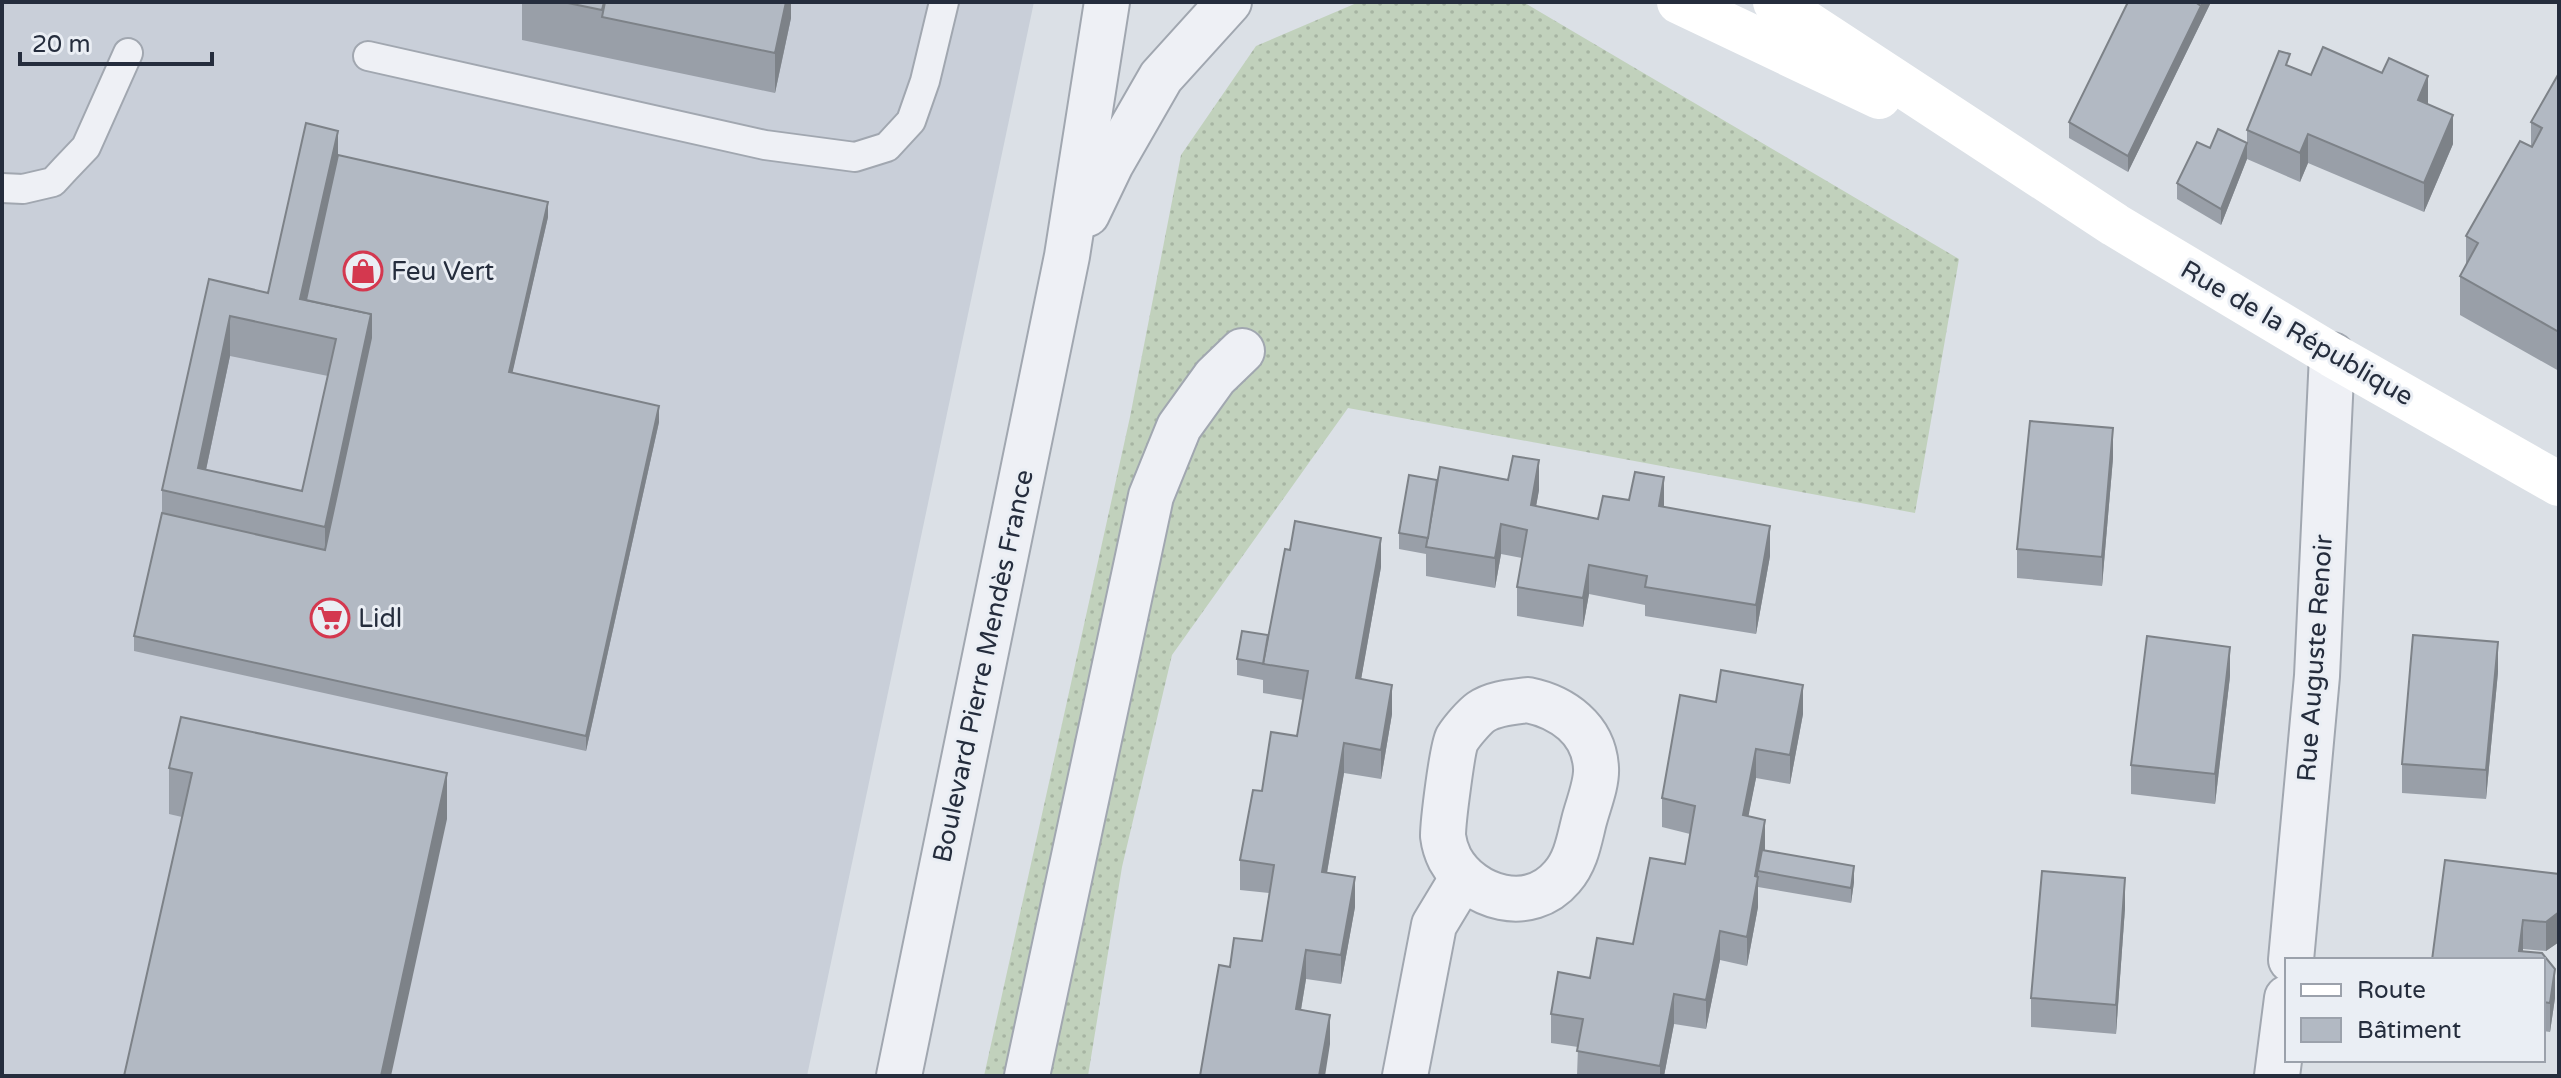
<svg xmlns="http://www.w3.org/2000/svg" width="2561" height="1078" viewBox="0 0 2561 1078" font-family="'Varela Round',sans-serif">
<defs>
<pattern id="grass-dots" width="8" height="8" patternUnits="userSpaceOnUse" patternTransform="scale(2)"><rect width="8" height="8" fill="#c1d1bc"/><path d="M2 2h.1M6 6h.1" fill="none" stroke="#a6b4a2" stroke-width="1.8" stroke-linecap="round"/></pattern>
</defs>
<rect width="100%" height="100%" fill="#dbe0e6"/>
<path fill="#c9cfd9" d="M 2,2 L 1034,2 L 807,1076 L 2,1076 Z"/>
<path fill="url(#grass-dots)" d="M 1359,2 L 1523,2 L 1959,259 L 1915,513 L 1348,408 L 1172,655 L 1122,867 L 1088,1076 L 984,1076 L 1130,417 L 1181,155 L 1256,46 Z"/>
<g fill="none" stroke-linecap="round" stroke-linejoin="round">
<g stroke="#a1a7b0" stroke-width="32">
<g id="service">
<path d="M 368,56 L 765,145 L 855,157 L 887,147 L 911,121 L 925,81 L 944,2"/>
<path d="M 2,188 L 23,189 L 53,182 L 65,169 L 86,147 L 128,53"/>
</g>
</g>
<g stroke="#a1a7b0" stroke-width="48">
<path id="pedestrian" d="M 1027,1076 L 1151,496 L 1179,427 L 1215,377 L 1242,351"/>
</g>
<g stroke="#a1a7b0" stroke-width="48">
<g id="minor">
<path d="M 1528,700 C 1562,707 1594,729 1596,768 C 1597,784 1588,805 1584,821 C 1579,841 1576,861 1562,877 C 1530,915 1472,899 1450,859 C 1446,851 1444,844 1443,836 C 1443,822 1452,749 1457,739 C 1462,731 1474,717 1481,712 C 1494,703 1513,702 1528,700 Z"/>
<path d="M 2291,960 L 2317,676 L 2332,355"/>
<path d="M 1405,1076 L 1434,925 L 1463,877"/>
<path d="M 2277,1076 L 2287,998"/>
</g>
</g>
<g stroke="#a1a7b0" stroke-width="48">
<g id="tertiary">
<path d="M 1087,214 L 1111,164 L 1161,77 L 1229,2"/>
<path d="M 899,1076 L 1067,256 L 1107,2"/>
</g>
</g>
<use href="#service" stroke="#eef0f5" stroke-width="28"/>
<use href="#pedestrian" stroke="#eef0f5" stroke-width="44"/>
<use href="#minor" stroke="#eef0f5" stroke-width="44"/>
<use href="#tertiary" stroke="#eef0f5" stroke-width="44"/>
<g stroke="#fff" stroke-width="44">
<path d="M 1679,2 L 1879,97"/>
<path d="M 1775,2 L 2115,225 L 2332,355 L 2559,484"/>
</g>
</g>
<g fill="#999fa8" fill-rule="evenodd">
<path d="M 522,2 L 791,2 L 791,18 L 775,93 L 522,40 Z"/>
<path d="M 2128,2 L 2211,2 L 2128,172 L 2069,138 L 2069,122 Z"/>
<path d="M 2290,66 L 2311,75 L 2428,104 L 2453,144 L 2424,212 L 2308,163 L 2300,182 L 2247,159 L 2221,225 L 2177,199 L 2177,183 L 2247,143 L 2247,130 Z"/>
<path d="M 2559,73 L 2559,371 L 2460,315 L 2460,276 L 2466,265 L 2466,236 L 2531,147 L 2531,122 Z"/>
<path d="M 338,155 L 548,217 L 512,373 L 659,422 L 586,751 L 134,651 L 134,636 L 162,513 L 162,490 L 209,279 L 268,293 ZM 230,356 L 328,376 L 302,491 L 206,470 Z"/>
<path d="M 2113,458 L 2102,586 L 2017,578 L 2017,549 Z"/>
<path d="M 1437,480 L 1508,480 L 1539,490 L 1536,506 L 1598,519 L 1664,507 L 1770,556 L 1756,634 L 1645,616 L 1645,605 L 1589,594 L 1583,627 L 1517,616 L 1517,587 L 1522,558 L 1501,554 L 1495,588 L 1426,576 L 1426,554 L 1399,549 L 1399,533 Z"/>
<path d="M 1381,567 L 1361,679 L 1392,714 L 1381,779 L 1344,773 L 1327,873 L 1355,907 L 1341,984 L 1306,979 L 1301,1010 L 1330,1044 L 1230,967 L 1262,941 L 1269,893 L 1240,890 L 1240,860 L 1262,791 L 1297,736 L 1303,700 L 1263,693 L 1263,680 L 1237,675 L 1237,659 L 1268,635 Z"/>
<path d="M 2498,672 L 2486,799 L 2402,793 L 2402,764 Z"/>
<path d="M 2230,676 L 2215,804 L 2131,794 L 2131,765 Z"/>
<path d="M 1716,702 L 1803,714 L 1790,784 L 1756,778 L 1748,816 L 1765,851 L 1854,882 L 1851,903 L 1758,887 L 1758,907 L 1747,966 L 1720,960 L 1706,1029 L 1674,1024 L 1664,1076 L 1577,1076 L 1578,1047 L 1551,1043 L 1551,1014 L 1590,978 L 1633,944 L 1685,864 L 1690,834 L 1662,827 L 1662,798 Z"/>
<path d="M 169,768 L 447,819 L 182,817 L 169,814 Z"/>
<path d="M 2445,860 L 2559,874 L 2559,942 L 2546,951 L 2523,949 L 2523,951 L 2542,953 L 2555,969 L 2555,998 L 2550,1032 L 2543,1031 L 2543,960 L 2432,960 Z"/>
<path d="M 2125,908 L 2116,1034 L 2031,1027 L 2031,998 Z"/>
</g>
<g fill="#7d8288">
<path d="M 786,2 L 791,2 L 791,18 L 775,93 L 775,53 Z"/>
<path d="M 2201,2 L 2211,2 L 2128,172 L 2128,156 L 2201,6 Z"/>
<path d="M 2428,76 L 2428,106 L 2418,100 Z"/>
<path d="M 2453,115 L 2453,144 L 2424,212 L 2424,183 Z"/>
<path d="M 338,131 L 338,171 L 304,324 L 300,299 Z"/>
<path d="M 2308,134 L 2308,163 L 2300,182 L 2300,153 Z"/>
<path d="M 2247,143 L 2247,159 L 2221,225 L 2221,209 Z"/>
<path d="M 548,202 L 548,217 L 509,388 L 509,372 Z"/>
<path d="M 371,314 L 371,354 L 325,566 L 325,527 Z"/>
<path d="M 230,316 L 230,356 L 200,498 L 198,468 Z"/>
<path d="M 659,406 L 659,422 L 586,751 L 586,736 Z"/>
<path d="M 2113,428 L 2113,458 L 2102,586 L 2102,557 Z"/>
<path d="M 1539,460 L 1539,490 L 1531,534 L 1531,505 Z"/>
<path d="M 1664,477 L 1664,507 L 1659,506 Z"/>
<path d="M 1501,524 L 1501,554 L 1495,588 L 1495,558 Z"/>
<path d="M 1770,526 L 1770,556 L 1756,634 L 1756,605 Z"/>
<path d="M 1381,538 L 1381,567 L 1356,708 L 1356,678 Z"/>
<path d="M 1589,565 L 1589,594 L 1583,627 L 1583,598 Z"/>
<path d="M 2498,642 L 2498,672 L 2486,799 L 2486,770 Z"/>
<path d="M 2230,647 L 2230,676 L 2215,804 L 2215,774 Z"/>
<path d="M 1392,685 L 1392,714 L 1381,779 L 1381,750 Z"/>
<path d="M 1803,685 L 1803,714 L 1790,784 L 1790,755 Z"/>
<path d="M 1344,743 L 1344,773 L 1322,901 L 1322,872 Z"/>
<path d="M 1756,749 L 1756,778 L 1743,844 L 1743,815 Z"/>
<path d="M 447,773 L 447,819 L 391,1076 L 381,1076 Z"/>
<path d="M 1765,820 L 1765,849 L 1761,871 L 1758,871 L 1758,907 L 1747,966 L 1747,937 L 1755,876 Z"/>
<path d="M 1854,866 L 1854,882 L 1851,903 L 1851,888 Z"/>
<path d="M 1355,877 L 1355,907 L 1341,984 L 1341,955 Z"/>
<path d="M 2125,878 L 2125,908 L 2116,1034 L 2116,1005 Z"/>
<path d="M 2559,912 L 2559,942 L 2546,951 L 2546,922 Z"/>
<path d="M 2523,920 L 2523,949 L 2522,960 L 2519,951 Z"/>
<path d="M 1720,931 L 1720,960 L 1706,1029 L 1706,1000 Z"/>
<path d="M 1306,950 L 1306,979 L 1296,1039 L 1296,1009 Z"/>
<path d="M 2555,969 L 2555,998 L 2550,1032 L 2550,1003 Z"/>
<path d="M 1674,994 L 1674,1024 L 1664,1076 L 1660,1076 L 1660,1066 Z"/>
<path d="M 1330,1015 L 1330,1044 L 1325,1076 L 1319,1076 Z"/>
</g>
<g fill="#b2b9c3" stroke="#7d8288" stroke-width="2" fill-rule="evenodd">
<path d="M 563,2 L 604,2 L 602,10 Z"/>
<path d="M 605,2 L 786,2 L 775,53 L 602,17 Z"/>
<path d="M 2128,2 L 2195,2 L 2201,6 L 2128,156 L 2069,122 Z"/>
<path d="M 2323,47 L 2382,73 L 2389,58 L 2428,76 L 2418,100 L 2453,115 L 2424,183 L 2308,134 L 2300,153 L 2247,130 L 2279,51 L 2290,54 L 2286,65 L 2311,75 Z"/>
<path d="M 2559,73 L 2559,332 L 2460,276 L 2478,243 L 2466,236 L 2520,141 L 2532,147 L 2542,128 L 2531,122 Z"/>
<path d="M 306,123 L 338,131 L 300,299 L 371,314 L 325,527 L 162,490 L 209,279 L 268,293 ZM 230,316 L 336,339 L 302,491 L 198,468 Z"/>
<path d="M 2218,129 L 2247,143 L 2221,209 L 2177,183 L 2197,142 L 2210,148 Z"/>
<path d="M 338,155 L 548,202 L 509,372 L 659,406 L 586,736 L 134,636 L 162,513 L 325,550 L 371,338 L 371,314 L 306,300 Z"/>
<path d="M 2030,421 L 2113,428 L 2102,557 L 2017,549 Z"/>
<path d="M 1513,456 L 1539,460 L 1531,505 L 1598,519 L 1603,496 L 1629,500 L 1635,472 L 1664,477 L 1659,506 L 1770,526 L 1756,605 L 1645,587 L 1647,576 L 1589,565 L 1583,598 L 1517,587 L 1527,530 L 1501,524 L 1495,558 L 1426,547 L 1440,467 L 1508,480 Z"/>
<path d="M 1409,475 L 1437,480 L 1428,538 L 1399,533 Z"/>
<path d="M 1295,521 L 1381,538 L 1356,678 L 1392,685 L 1381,750 L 1344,743 L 1322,872 L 1355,877 L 1341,955 L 1306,950 L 1296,1009 L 1330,1015 L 1319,1076 L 1200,1076 L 1219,965 L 1230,967 L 1234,938 L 1262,941 L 1274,865 L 1240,860 L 1253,790 L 1262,791 L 1271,732 L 1297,736 L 1308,671 L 1263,664 L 1285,549 L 1290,550 Z"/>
<path d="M 1242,631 L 1268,635 L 1263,664 L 1265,664 L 1237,659 Z"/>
<path d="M 2413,635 L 2498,642 L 2486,770 L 2402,764 Z"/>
<path d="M 2147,636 L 2230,647 L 2215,774 L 2131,765 Z"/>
<path d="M 1721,670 L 1803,685 L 1790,755 L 1756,749 L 1743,815 L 1765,820 L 1755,876 L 1758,877 L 1747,937 L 1720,931 L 1706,1000 L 1674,994 L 1660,1066 L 1577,1051 L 1583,1019 L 1551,1014 L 1558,972 L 1590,978 L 1597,938 L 1633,944 L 1650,858 L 1685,864 L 1695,806 L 1662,798 L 1680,695 L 1716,702 Z"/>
<path d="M 181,717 L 447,773 L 381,1076 L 124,1076 L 192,773 L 169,768 Z"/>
<path d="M 1762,850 L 1854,866 L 1851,888 L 1758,871 Z"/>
<path d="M 2445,860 L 2559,874 L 2559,912 L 2546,922 L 2523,920 L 2519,951 L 2542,953 L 2555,969 L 2550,1003 L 2543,1002 L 2543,960 L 2432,960 Z"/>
<path d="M 2042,871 L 2125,878 L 2116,1005 L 2031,998 Z"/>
</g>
<defs>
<g id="shop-ring" transform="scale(2)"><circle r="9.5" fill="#eaeef4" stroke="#d4384f" stroke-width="1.5"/><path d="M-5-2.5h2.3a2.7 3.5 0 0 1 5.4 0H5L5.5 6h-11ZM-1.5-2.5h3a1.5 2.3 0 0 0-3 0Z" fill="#d4384f"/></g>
<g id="supermarket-ring" transform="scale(2)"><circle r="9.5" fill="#eaeef4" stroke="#d4384f" stroke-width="1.5"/><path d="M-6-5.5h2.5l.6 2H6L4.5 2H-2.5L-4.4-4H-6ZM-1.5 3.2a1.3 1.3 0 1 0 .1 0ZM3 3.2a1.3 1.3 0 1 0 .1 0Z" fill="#d4384f"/></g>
</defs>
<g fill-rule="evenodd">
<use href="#shop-ring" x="363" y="271"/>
<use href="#supermarket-ring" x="330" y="618"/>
</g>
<g text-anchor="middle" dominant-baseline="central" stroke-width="6" stroke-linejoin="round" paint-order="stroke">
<g font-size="26" fill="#252d3d" stroke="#eaeef4" text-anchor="start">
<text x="391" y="271">Feu Vert</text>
<text x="358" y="618">Lidl</text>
</g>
<g font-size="26" fill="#252d3d" stroke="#eaeef4">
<text transform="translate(2297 333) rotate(30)">Rue de la République</text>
<text transform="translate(2315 658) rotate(-86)">Rue Auguste Renoir</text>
<text transform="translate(983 666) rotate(-78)">Boulevard Pierre Mendès France</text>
</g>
</g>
<rect width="2561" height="1078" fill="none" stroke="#252d3d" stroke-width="8"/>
<rect x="2285" y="958" width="260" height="104" fill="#eaeef4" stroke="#9ba1ab" stroke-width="2"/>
<rect x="2301" y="984" width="40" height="12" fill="#ffffff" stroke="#9ba1ab" stroke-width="2"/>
<text x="2357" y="998" font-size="24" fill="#252d3d">Route</text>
<rect x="2301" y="1018" width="40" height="24" fill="#b2b9c3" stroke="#9ba1ab" stroke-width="2"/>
<text x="2357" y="1038" font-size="24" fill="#252d3d">Bâtiment</text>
<path d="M20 52v12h192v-12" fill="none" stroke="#252d3d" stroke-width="4"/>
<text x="32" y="52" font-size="24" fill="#252d3d" stroke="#eaeef4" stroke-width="6" paint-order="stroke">20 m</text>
</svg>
